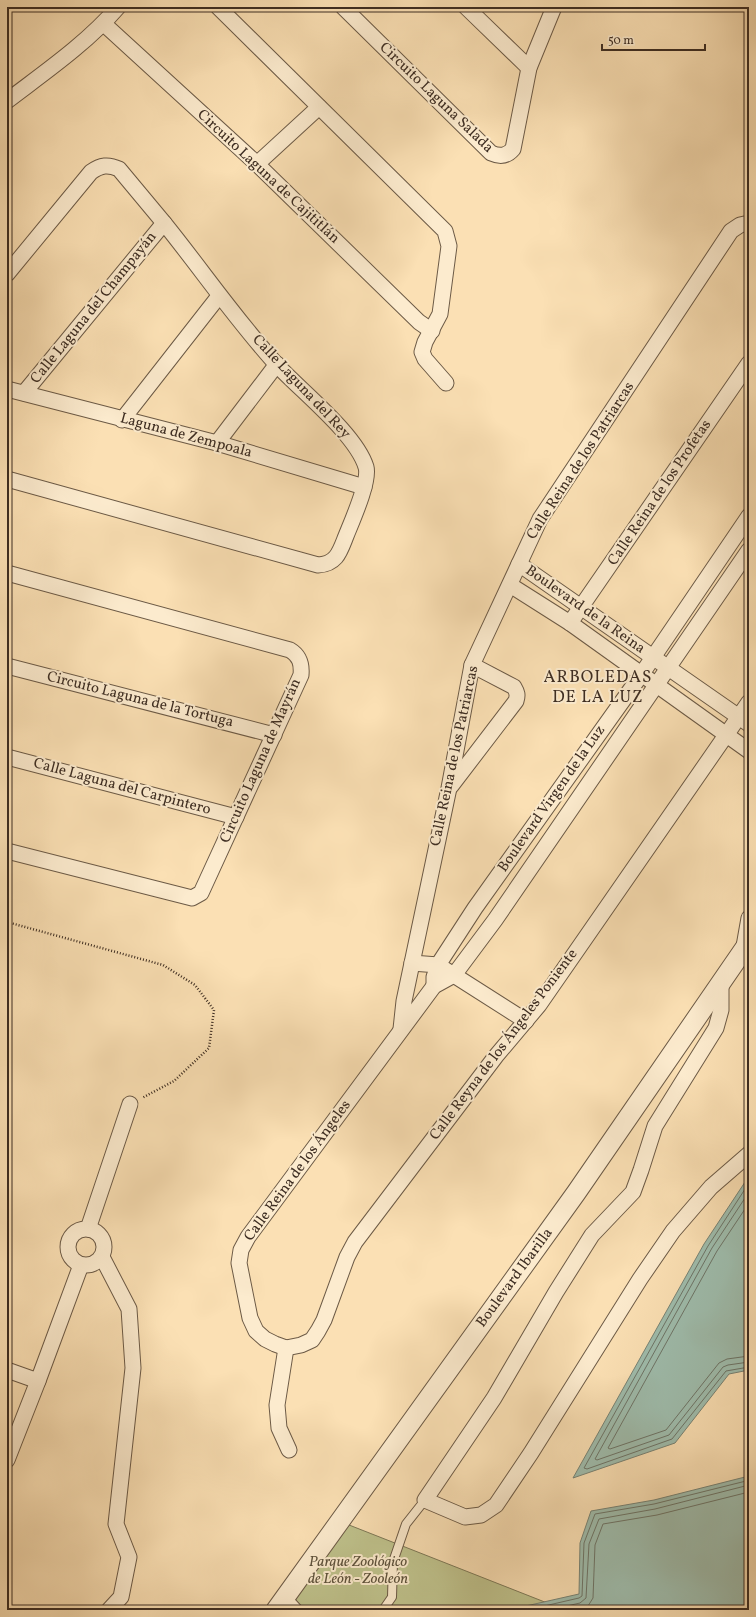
<svg xmlns="http://www.w3.org/2000/svg" width="756" height="1617" viewBox="0 0 756 1617" font-family="Vollkorn,serif">
<rect width="100%" height="100%" fill="#fbe0b4"/>
<filter id="stains"><feTurbulence type="fractalNoise" baseFrequency=".005" numOctaves="4"/><feColorMatrix values="0 0 0 0 .2 0 0 0 0 .09 0 0 0 0 .02 0 0 0 .5 -.17"/></filter>
<radialGradient id="worn" r=".72"><stop offset=".6" stop-color="#630" stop-opacity="0"/><stop offset="1" stop-color="#630" stop-opacity=".3"/></radialGradient>
<path fill="#bfc28c" stroke="#7e7857" d="M 344,1523 L 565,1610 L 279,1610 Z"/>
<g fill="#9fbdad" stroke="#788375">
<path d="M 749,1176 L 749,1370 L 729,1374 L 675,1443 L 573,1478 L 704,1244 Z"/>
<path d="M 749,1474 L 749,1610 L 515,1610 L 517,1608 L 579,1594 L 580,1543 L 591,1511 L 654,1500 L 745,1477 Z"/>
</g>
<g fill="none" stroke-linecap="round" stroke-linejoin="round">
<g stroke="#6e7568" stroke-width="1">
<path d="M 749,1183 L 708,1246 L 584,1468 L 587,1469 L 672,1439 L 726,1371 L 749,1367"/>
<path d="M 749,1192 L 712,1248 L 595,1459 L 597,1460 L 669,1435 L 723,1367 L 728,1365 L 749,1362"/>
<path d="M 749,1203 L 717,1251 L 608,1448 L 610,1449 L 666,1430 L 719,1363 L 727,1359 L 749,1356"/>
<path d="M 527,1610 L 579,1598 L 582,1596 L 584,1543 L 595,1514 L 654,1504 L 746,1481 L 749,1479"/>
<path d="M 549,1610 L 580,1603 L 586,1598 L 589,1544 L 599,1519 L 655,1509 L 749,1485"/>
<path d="M 577,1610 L 588,1606 L 593,1598 L 595,1545 L 603,1524 L 657,1515 L 749,1492"/>
</g>
<g stroke="#6c5a46" stroke-width="10">
<g id="service">
<path d="M 286,1596 L 299,1610"/>
<path d="M 383,1610 L 392,1597 L 393,1562 L 406,1524 L 425,1500"/>
</g>
</g>
<g stroke="#6c5a46" stroke-width="17">
<g id="minor">
<path d="M 218,7 L 445,231 L 449,246 L 440,314 L 425,342 L 422,352 L 425,359 L 446,383"/>
<path d="M 343,7 L 491,153 C 500,157 507,156 513,149 L 529,68 L 554,7"/>
<path d="M 466,7 L 529,68"/>
<path d="M 104,24 L 257,164 L 419,322 L 432,331"/>
<path d="M 7,101 C 45,72 86,44 118,7"/>
<path d="M 257,164 L 319,107"/>
<path d="M 7,274 L 91,172 C 101,165 108,164 119,169 C 134,187 149,205 164,223 C 202,270 236,320 277,365 C 301,391 356,434 366,467 C 370,481 352,521 346,536 C 340,551 337,564 318,565 L 7,479"/>
<path d="M 7,389 L 217,443 L 364,487"/>
<path d="M 24,393 L 164,223"/>
<path d="M 122,420 L 219,296"/>
<path d="M 217,443 L 277,364"/>
<path d="M 749,550 L 495,920 L 454,975 L 434,986 L 248,1237 L 241,1250 L 239,1263 L 250,1318 L 256,1331 L 265,1339 L 275,1344 L 286,1348 L 301,1345 L 312,1340 L 318,1331 L 324,1320 L 347,1257 L 355,1242 L 496,1056 L 539,1005 L 749,702"/>
<path d="M 519,564 L 749,724"/>
<path d="M 7,573 L 290,650 C 300,656 302,664 301,675 L 201,893 L 192,898 L 7,851"/>
<path d="M 510,585 L 570,623 L 749,751"/>
<path d="M 570,623 L 749,363"/>
<path d="M 7,666 L 274,735"/>
<path d="M 7,757 L 236,817"/>
<path d="M 451,786 L 516,701 C 518,695 517,692 514,687 L 472,665"/>
<path d="M 743,952 L 749,918"/>
<path d="M 412,963 L 438,965 L 526,1021"/>
<path d="M 721,984 L 721,1010 L 716,1028 L 655,1126 L 641,1170 L 633,1192 L 592,1235 L 556,1292 L 494,1398 L 425,1500 L 465,1517 L 481,1515 L 496,1505 L 531,1453 L 640,1279 L 673,1231 L 711,1187 L 749,1154"/>
<path d="M 434,986 L 434,977 L 438,965 L 475,908 L 641,675 L 749,516"/>
<path d="M 401,1029 L 404,1001 L 449,788 L 472,665 L 540,519 L 731,231 L 740,225 L 749,223"/>
<circle cx="86" cy="1247" r="18"/>
<path d="M 88,1229 L 130,1104"/>
<path d="M 102,1257 L 129,1309 L 133,1368 L 116,1524 L 129,1557 L 121,1597 L 109,1610"/>
<path d="M 286,1348 L 277,1405 L 279,1428 L 289,1450"/>
<path d="M 7,1370 L 38,1381 L 81,1265"/>
<path d="M 7,1460 L 38,1381"/>
</g>
</g>
<g stroke="#6c5a46" stroke-width="21">
<path id="tertiary" d="M 276,1610 L 576,1193 L 749,942"/>
</g>
<path stroke="#3d2d22" stroke-width="2.5" stroke-dasharray="1 2" stroke-linecap="butt" d="M 7,922 L 163,965 L 195,985 L 214,1010 L 209,1048 L 174,1081 L 142,1098"/>
<use href="#service" stroke="#fcebce" stroke-width="8"/>
<use href="#minor" stroke="#fcebce" stroke-width="15"/>
<use href="#tertiary" stroke="#fcebce" stroke-width="19"/>
</g>
<g text-anchor="middle" dominant-baseline="central" stroke-width="4" stroke-linejoin="round" paint-order="stroke">
<g font-size="15" fill="#3d2d22" stroke="#fcebce">
<text transform="translate(436 98) rotate(44)">Circuito Laguna Salada</text>
<text transform="translate(268 177) rotate(43)">Circuito Laguna de Cajititlán</text>
<text transform="translate(94 308) rotate(-51)">Calle Laguna del Champayán</text>
<text transform="translate(301 387) rotate(47)">Calle Laguna del Rey</text>
<text transform="translate(186 436) rotate(15)">Laguna de Zempoala</text>
<text transform="translate(581 461) rotate(-57)">Calle Reina de los Patriarcas</text>
<text transform="translate(660 493) rotate(-56)">Calle Reina de los Profetas</text>
<text transform="translate(585 610) rotate(35)">Boulevard de la Reina</text>
<text transform="translate(140 700) rotate(14)">Circuito Laguna de la Tortuga</text>
<text transform="translate(455 756) rotate(-78)">Calle Reina de los Patriarcas</text>
<text transform="translate(261 761) rotate(-66)">Circuito Laguna de Mayrán</text>
<text transform="translate(122 787) rotate(15)">Calle Laguna del Carpintero</text>
<text transform="translate(552 799) rotate(-55)">Boulevard Virgen de la Luz</text>
<text transform="translate(504 1045) rotate(-53)">Calle Reyna de los Ángeles Poniente</text>
<text transform="translate(298 1171) rotate(-54)">Calle Reina de los Ángeles</text>
<text transform="translate(515 1278) rotate(-54)">Boulevard Ibarilla</text>
</g>
<g font-size="15" font-style="italic" fill="#5e523c" stroke="#fcebce">
<text x="358" y="1562">Parque Zoológico<tspan x="358" dy="17">de León - Zooleón</tspan></text>
</g>
<g font-size="17" letter-spacing="1" fill="#3d2d22" stroke="#fcebce">
<text x="598" y="677">ARBOLEDAS<tspan x="598" dy="20">DE LA LUZ</tspan></text>
</g>
</g>
<rect width="756" height="1617" fill="none" stroke="#fbe0b4" stroke-width="24"/>
<rect x="8" y="8" width="740" height="1601" fill="none" stroke="#3d2d22" stroke-width="2"/>
<rect x="12" y="12" width="732" height="1593" fill="none" stroke="#3d2d22"/>
<path d="M602 44v6h103v-6" fill="none" stroke="#3d2d22" stroke-width="2"/>
<text x="608" y="44" font-size="12" fill="#3d2d22" stroke="#fcebce" stroke-width="3" paint-order="stroke">50 m</text>
<rect width="100%" height="100%" filter="url(#stains)"/>
<rect width="100%" height="100%" fill="url(#worn)"/>
</svg>
